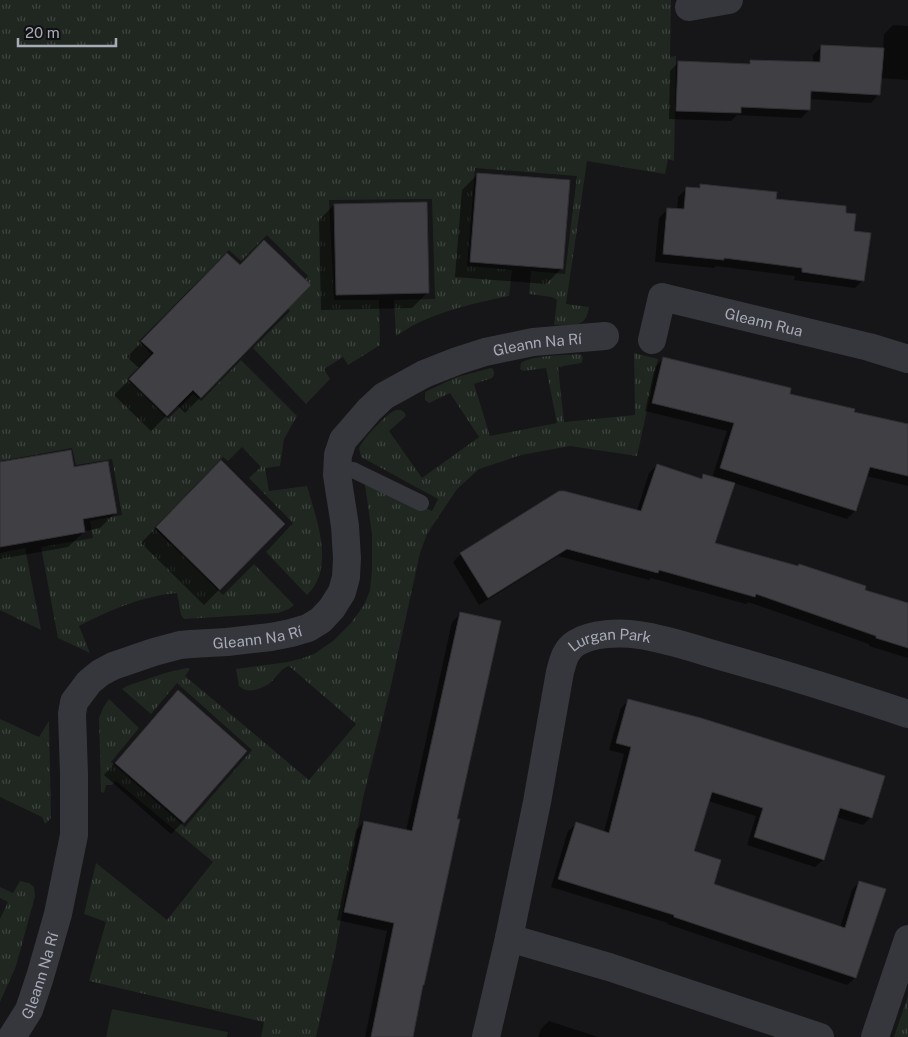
<svg xmlns="http://www.w3.org/2000/svg" width="908" height="1037" viewBox="0 0 908 1037" font-family="'Public Sans',sans-serif">
<defs>
<pattern id="grass-tufts" width="24" height="20" patternUnits="userSpaceOnUse" patternTransform="scale(1.25)"><rect width="24" height="20" fill="#202721"/><path d="M3 7l-1-3M5 7V3M7 7l1-3M15 17l-1-3M17 17v-4M19 17l1-3" fill="none" stroke="#3e443f"/></pattern>
</defs>
<rect width="100%" height="100%" fill="#161517"/>
<g fill="url(#grass-tufts)">
<path d="M 0,0 L 671,0 L 670,57 L 676,56 L 674,161 L 668,159 L 665,174 L 587,161 L 566,304 L 589,307 C 586,329 572,326 554,325 L 557,300 L 552,297 L 529,294 L 531,271 L 565,274 L 577,176 L 475,168 L 467,266 L 512,270 L 509,296 C 479,302 444,310 416,324 C 409,327 403,332 396,336 L 394,300 L 435,299 L 432,199 L 329,200 L 334,300 L 379,300 L 380,345 L 348,365 L 343,357 L 324,369 L 330,379 L 306,404 L 253,348 L 290,311 L 282,302 L 308,276 L 267,235 L 241,261 L 229,250 L 139,341 L 151,354 L 127,379 L 168,419 L 193,394 L 201,401 L 241,360 L 297,416 L 284,439 L 280,466 L 265,468 L 269,491 L 307,486 C 316,518 336,568 307,595 L 266,552 L 293,523 L 249,478 L 261,467 L 242,447 L 228,461 L 223,457 L 154,528 L 223,595 L 254,564 L 294,605 L 289,609 L 278,613 L 184,619 L 181,615 L 177,593 C 142,596 110,610 79,626 L 90,653 L 58,638 L 41,547 L 93,538 L 90,521 L 122,515 L 112,459 L 76,465 L 72,448 L 0,461 Z"/>
<path d="M 634,353 L 658,359 L 637,456 L 570,446 L 521,455 L 479,469 L 457,489 L 427,534 L 420,553 L 390,690 L 363,798 L 335,952 L 316,1037 L 261,1037 L 264,1022 L 89,981 L 106,922 L 84,914 L 96,863 L 167,920 L 213,862 L 116,781 L 112,785 L 106,785 L 104,793 L 101,792 L 99,718 L 103,708 L 109,699 L 139,728 L 111,762 L 185,827 L 252,750 L 177,683 L 151,714 L 122,689 L 127,686 L 165,673 L 187,668 L 190,669 L 185,676 L 309,780 L 356,724 L 289,666 C 280,669 277,677 270,683 C 265,687 253,692 246,690 C 244,690 242,688 239,686 L 236,669 L 288,662 L 303,658 L 314,654 L 333,641 L 351,623 L 359,612 L 365,603 L 370,590 L 372,570 L 372,534 L 365,485 L 373,482 L 432,511 L 438,499 L 361,457 L 359,448 C 362,440 388,412 396,410 C 401,409 404,411 406,415 L 405,417 L 389,431 L 422,478 L 479,437 L 450,393 L 429,403 L 425,400 L 425,393 L 427,391 L 457,377 L 491,368 L 493,369 C 494,372 495,375 492,378 L 474,384 L 490,436 L 557,423 L 546,368 L 523,371 L 520,369 L 521,363 C 532,355 566,355 580,354 L 583,357 L 582,362 L 581,363 L 558,367 L 564,422 L 635,415 Z"/>
<path d="M 25,548 L 41,630 L 0,610 L 0,553 Z"/>
<path d="M 0,719 L 39,737 L 49,721 L 51,818 L 45,824 L 42,817 L 0,797 Z"/>
<path d="M 20,881 L 29,883 L 34,887 L 35,896 L 16,966 L 0,1002 L 0,919 L 8,902 L 0,898 L 0,887 L 13,893 Z"/>
<path d="M 908,996 L 908,1037 L 894,1037 Z"/>
</g>
<path fill="#202721" d="M 112,1009 L 228,1032 L 227,1037 L 106,1037 Z"/>
<g fill="#0007">
<path d="M 893,25 L 908,26 L 908,80 L 880,78 L 879,94 L 871,103 L 810,99 L 809,110 L 801,118 L 737,115 L 731,121 L 669,119 L 670,71 L 678,63 L 747,65 L 750,61 L 813,63 L 813,55 L 822,46 L 883,50 L 884,34 Z"/>
<path d="M 478,174 L 562,268 L 546,284 L 455,277 L 462,190 Z"/>
<path d="M 701,185 L 845,214 L 852,232 L 863,280 L 855,288 L 794,280 L 795,276 L 716,266 L 714,268 L 655,262 L 659,218 L 668,209 L 677,210 L 678,197 L 687,188 L 697,189 Z"/>
<path d="M 334,205 L 427,293 L 412,308 L 321,310 L 319,220 Z"/>
<path d="M 227,255 L 240,267 L 309,285 L 185,413 L 177,405 L 151,431 L 114,395 L 140,369 L 127,357 Z"/>
<path d="M 663,359 L 853,413 L 908,425 L 908,486 L 866,476 L 855,511 L 847,519 L 734,483 L 714,544 L 908,604 L 908,658 L 869,646 L 869,644 L 748,602 L 746,604 L 651,578 L 649,580 L 558,556 L 479,605 L 453,562 L 461,554 L 559,492 L 637,511 L 649,473 L 657,465 L 700,479 L 704,475 L 712,478 L 727,431 L 645,411 L 655,367 Z"/>
<path d="M 221,462 L 284,524 L 204,605 L 141,543 Z"/>
<path d="M 0,464 L 73,469 L 116,512 L 100,528 L 85,531 L 68,547 L 0,559 Z"/>
<path d="M 460,614 L 455,820 L 412,1037 L 365,1037 L 387,931 L 337,920 L 356,830 L 364,822 L 406,831 L 452,622 Z"/>
<path d="M 628,701 L 871,817 L 863,825 L 836,817 L 823,860 L 815,867 L 747,845 L 756,816 L 708,801 L 693,852 L 712,884 L 840,928 L 852,890 L 859,882 L 884,890 L 855,978 L 847,985 L 667,924 L 668,923 L 551,887 L 568,831 L 576,824 L 604,832 L 624,754 L 609,750 L 621,708 Z"/>
<path d="M 166,704 L 246,751 L 183,822 L 171,834 L 104,775 Z"/>
<path d="M 549,1021 L 598,1037 L 538,1037 L 541,1029 Z"/>
</g>
<g fill="#404044" stroke="#302f33">
<path d="M 821,45 L 884,48 L 880,95 L 811,91 L 810,110 L 741,107 L 741,113 L 676,111 L 678,61 L 750,64 L 750,60 L 820,62 Z"/>
<path d="M 477,173 L 570,180 L 563,269 L 470,262 Z"/>
<path d="M 700,184 L 777,192 L 776,199 L 846,206 L 846,213 L 856,214 L 854,231 L 871,233 L 864,281 L 802,272 L 802,268 L 764,263 L 724,258 L 724,260 L 663,254 L 667,208 L 684,209 L 686,187 L 700,188 Z"/>
<path d="M 427,202 L 429,293 L 336,295 L 334,204 Z"/>
<path d="M 264,240 L 311,285 L 201,398 L 193,390 L 167,416 L 129,379 L 154,353 L 141,341 L 227,253 L 240,265 Z"/>
<path d="M 663,357 L 791,388 L 790,394 L 855,409 L 854,412 L 908,424 L 908,476 L 870,467 L 856,511 L 720,468 L 734,423 L 652,403 Z"/>
<path d="M 71,450 L 74,467 L 108,461 L 117,513 L 83,519 L 85,532 L 0,547 L 0,462 Z"/>
<path d="M 221,460 L 285,524 L 220,590 L 156,527 Z"/>
<path d="M 657,464 L 702,479 L 703,474 L 735,483 L 715,543 L 798,566 L 799,564 L 866,586 L 865,590 L 908,603 L 908,648 L 876,638 L 876,636 L 756,594 L 755,597 L 659,570 L 658,573 L 567,549 L 488,598 L 460,553 L 559,491 L 564,491 L 641,511 Z"/>
<path d="M 460,612 L 501,621 L 457,819 L 460,819 L 424,985 L 423,985 L 413,1037 L 371,1037 L 394,923 L 344,912 L 364,821 L 412,831 Z"/>
<path d="M 178,690 L 247,751 L 184,823 L 115,763 Z"/>
<path d="M 628,699 L 701,718 L 885,776 L 872,818 L 840,808 L 824,860 L 754,837 L 763,808 L 712,792 L 694,851 L 721,860 L 714,884 L 845,928 L 859,881 L 886,889 L 856,978 L 674,917 L 674,915 L 558,879 L 576,822 L 609,833 L 631,747 L 616,743 Z"/>
</g>
<g fill="none" stroke-linecap="round" stroke-linejoin="round">
<path stroke="#36373c" stroke-width="16" d="M 337,475 L 353,470 L 421,503"/>
<g stroke="#36373c" stroke-width="28">
<path d="M 689,7 L 729,0"/>
<path id="s1" d="M 652,340 L 662,297 L 869,347 L 908,359"/>
<path d="M 509,938 L 609,967 L 820,1037"/>
<path id="s2" d="M 12,1037 L 29,1010 L 40,977 L 58,914 L 74,835 L 74,774 L 72,714 L 74,702 L 89,682 L 100,673 L 113,666 L 154,652 L 180,645 L 191,644 L 227,642 L 271,637 L 291,633 L 308,628 L 321,620 L 332,608 L 342,592 L 346,577 L 347,558 L 345,526 L 337,475 L 338,455 L 343,440 L 369,410 L 384,396 L 424,374 L 457,361 L 485,352 L 533,342 L 605,336"/>
<path id="s3" d="M 486,1037 L 509,938 L 537,802 L 560,672 C 563,661 565,650 576,643 C 592,633 620,632 639,635 C 668,639 698,650 727,658 C 788,675 848,694 908,714"/>
<path d="M 875,1037 L 908,939"/>
</g>
</g>
<g text-anchor="middle" dominant-baseline="central" stroke-width="4" stroke-linejoin="round" paint-order="stroke">
<g font-size="15" fill="#a7abb7" stroke="#111012">
<text stroke="none"><textPath href="#s1" startOffset="149">Gleann Rua</textPath></text>
<text stroke="none"><textPath href="#s2" startOffset="1028">Gleann Na Rí</textPath></text>
<text stroke="none"><textPath href="#s2" startOffset="548">Gleann Na Rí</textPath></text>
<text stroke="none"><textPath href="#s3" startOffset="441">Lurgan Park</textPath></text>
<text stroke="none"><textPath href="#s2" startOffset="68">Gleann Na Rí</textPath></text>
</g>
</g>
<path d="M18 38v8h98v-8" fill="none" stroke="#a7abb7" stroke-width="2.5"/>
<text x="25" y="38" font-size="15" fill="#a7abb7" stroke="#111012" stroke-width="4" paint-order="stroke">20 m</text>
</svg>
